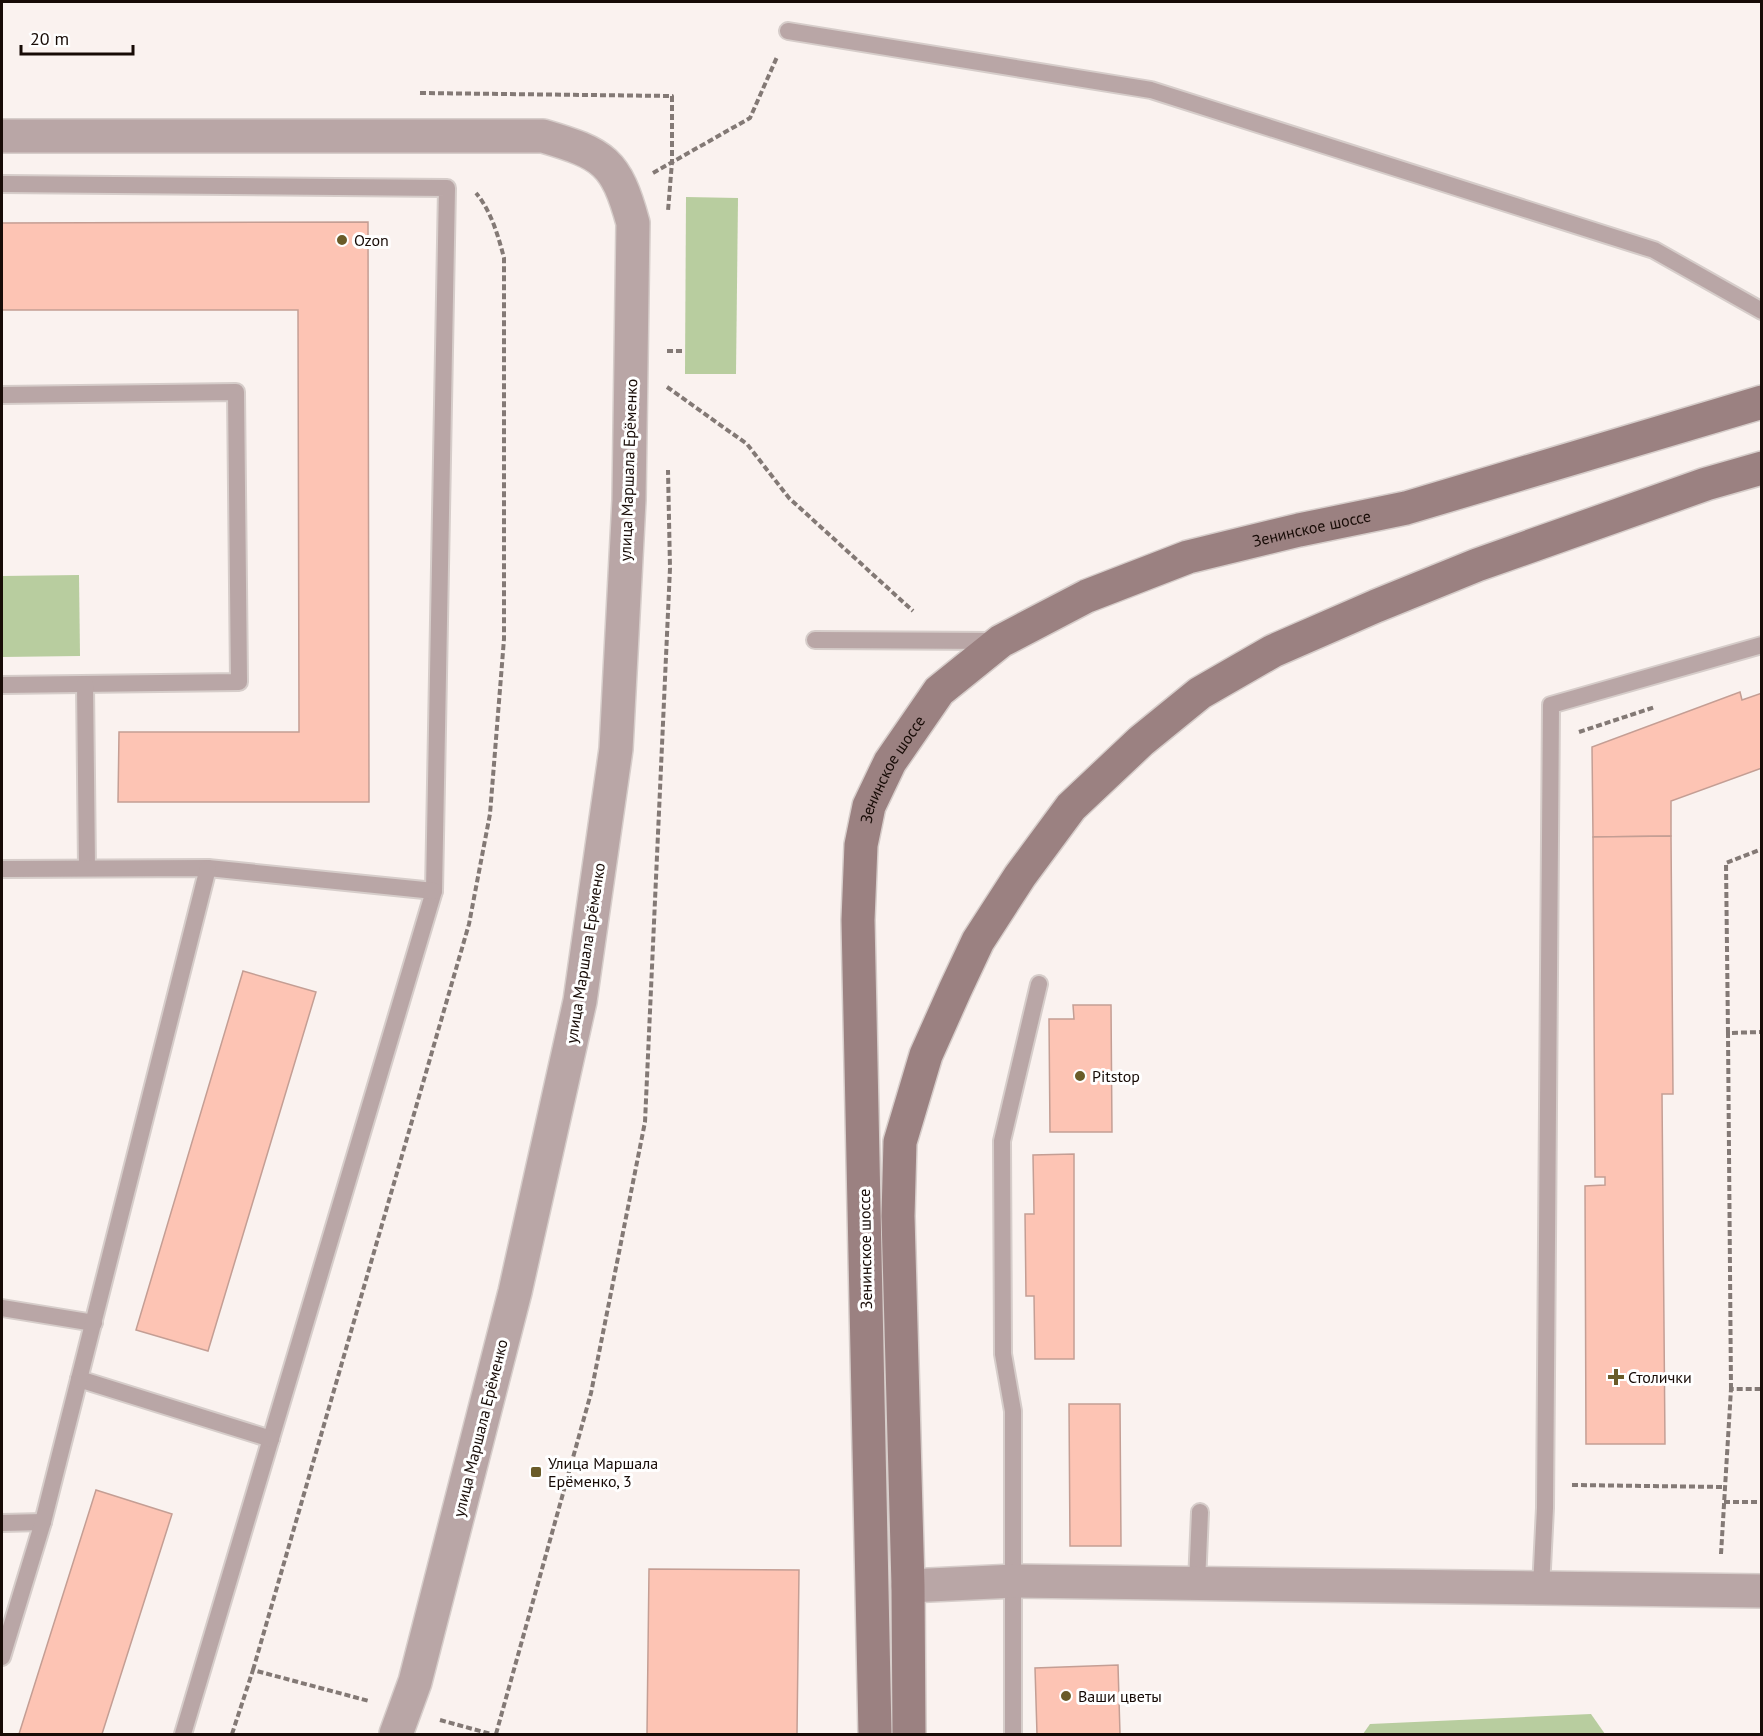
<svg xmlns="http://www.w3.org/2000/svg" width="1763" height="1736" viewBox="0 0 1763 1736" font-family="'PT Sans',sans-serif">
<rect width="100%" height="100%" fill="#faf2ef"/>
<g fill="#b8cd9f">
<path d="M 686,197 L 738,198 L 736,374 L 685,374 Z"/>
<path d="M 79,575 L 80,656 L 2,657 L 2,576 Z"/>
<path d="M 1591,1714 L 1605,1734 L 1363,1734 L 1370,1724 Z"/>
</g>
<g fill="#fdc4b4" stroke="#c49e94" stroke-width="1.5">
<path d="M 368,222 L 369,802 L 118,802 L 119,732 L 299,732 L 298,310 L 2,310 L 2,223 Z"/>
<path d="M 1740,692 L 1742,700 L 1762,693 L 1762,768 L 1671,801 L 1671,836 L 1593,837 L 1592,747 Z"/>
<path d="M 1671,836 L 1673,1094 L 1662,1094 L 1665,1444 L 1586,1444 L 1585,1186 L 1605,1185 L 1605,1177 L 1595,1177 L 1593,837 Z"/>
<path d="M 243,971 L 316,992 L 208,1351 L 136,1330 Z"/>
<path d="M 1073,1005 L 1111,1005 L 1112,1132 L 1050,1132 L 1049,1019 L 1074,1019 Z"/>
<path d="M 1074,1154 L 1074,1359 L 1035,1359 L 1034,1296 L 1026,1296 L 1025,1214 L 1034,1214 L 1033,1155 Z"/>
<path d="M 1069,1404 L 1120,1404 L 1121,1546 L 1070,1546 Z"/>
<path d="M 96,1490 L 172,1514 L 102,1734 L 19,1734 Z"/>
<path d="M 649,1569 L 799,1570 L 797,1734 L 647,1734 Z"/>
<path d="M 1118,1665 L 1120,1734 L 1037,1734 L 1035,1668 Z"/>
</g>
<g fill="none" stroke-linecap="round" stroke-linejoin="round">
<g stroke="#d6cdca" stroke-width="20">
<g id="service">
<path d="M 788,31 L 1151,90 L 1654,250 L 1762,311"/>
<path d="M 2,184 L 447,188 L 434,891 L 183,1734"/>
<path d="M 2,395 L 236,392 L 239,682 L 2,685"/>
<path d="M 815,640 L 997,641"/>
<path d="M 85,684 L 87,868"/>
<path d="M 2,869 L 208,868 L 434,891"/>
<path d="M 2,1308 L 94,1323"/>
<path d="M 79,1379 L 271,1439"/>
<path d="M 2,1523 L 43,1522"/>
<path d="M 1197,1583 L 1200,1512"/>
<path d="M 1541,1588 L 1545,1508 L 1551,705 L 1762,645"/>
<path d="M 2,1657 L 43,1522 L 208,868"/>
<path d="M 1013,1734 L 1013,1411 L 1003,1354 L 1002,1141 L 1039,984"/>
</g>
</g>
<g stroke="#d6cdca" stroke-width="36">
<path id="minor" d="M 908,1586 L 1015,1581 L 1762,1591"/>
</g>
<g stroke="#d6cdca" stroke-width="36">
<path id="tertiary" d="M 2,136 L 543,136 C 604,154 616,161 633,223 L 629,500 L 616,749 L 580,1001 L 515,1292 L 415,1682 L 396,1734"/>
</g>
<g stroke="#d6cdca" stroke-width="36">
<g id="secondary">
<path id="s1" d="M 875,1734 L 858,920 L 861,845 L 869,806 L 890,762 L 939,691 L 1001,641 L 1087,596 L 1188,557 L 1299,530 L 1406,508 L 1762,402"/>
<path d="M 909,1734 L 908,1586 L 898,1216 L 900,1142 L 926,1055 L 955,990 L 978,941 L 1020,876 L 1071,807 L 1141,741 L 1200,693 L 1273,651 L 1376,606 L 1477,565 L 1706,484 L 1762,468"/>
</g>
</g>
<g stroke="#837975" stroke-width="4" stroke-dasharray="6 3" stroke-linecap="butt">
<path d="M 420,93 L 672,96 L 672,162 L 668,211"/>
<path d="M 653,173 L 750,118 L 777,57"/>
<path d="M 667,351 L 684,351"/>
<path d="M 667,387 L 747,444 L 789,498 L 913,611"/>
<path d="M 1579,732 L 1655,707"/>
<path d="M 1728,1033 L 1726,863 L 1762,849"/>
<path d="M 1731,1389 L 1728,1033 L 1762,1032"/>
<path d="M 1572,1485 L 1725,1487"/>
<path d="M 1724,1502 L 1762,1502"/>
<path d="M 1721,1554 L 1731,1389 L 1762,1389"/>
<path d="M 253,1670 L 469,924 L 490,814 L 504,639 L 504,258 C 498,235 491,211 476,193"/>
<path d="M 440,1720 L 491,1734"/>
<path d="M 232,1734 L 253,1670 L 369,1701"/>
<path d="M 496,1734 L 591,1393 L 645,1122 L 670,568 L 668,470"/>
</g>
<use href="#service" stroke="#b9a6a6" stroke-width="16"/>
<use href="#minor" stroke="#b9a6a6" stroke-width="33"/>
<use href="#tertiary" stroke="#b9a6a6" stroke-width="33"/>
<use href="#secondary" stroke="#9b8181" stroke-width="33"/>
</g>
<g fill="#6a5b28" stroke="#fff" stroke-width="2">
<circle cx="342" cy="240" r="6"/>
<circle cx="1080" cy="1076" r="6"/>
<path d="M1613 1368h6v6h6v6h-6v6h-6v-6h-6v-6h6z"/>
<rect x="530" y="1466" width="12" height="12" rx="3"/>
<circle cx="1066" cy="1696" r="6"/>
</g>
<g text-anchor="middle" dominant-baseline="central" stroke-width="6" stroke-linejoin="round" paint-order="stroke">
<g font-size="16" fill="#170b06" stroke="#fff" text-anchor="start">
<text x="354" y="240">Ozon</text>
<text x="1092" y="1076">Pitstop</text>
<text x="1628" y="1377">Столички</text>
<text x="548" y="1463">Улица Маршала<tspan x="548" dy="18">Ерёменко, 3</tspan></text>
<text x="1078" y="1696">Ваши цветы</text>
</g>
<g font-size="16" fill="#170b06" stroke="#fff">
<text transform="translate(628 470) rotate(-88)">улица Маршала Ерёменко</text>
<text stroke="none"><textPath href="#s1" startOffset="1476">Зенинское шоссе</textPath></text>
<text stroke="none"><textPath href="#s1" startOffset="972">Зенинское шоссе</textPath></text>
<text transform="translate(585 953) rotate(-81)">улица Маршала Ерёменко</text>
<text transform="translate(865 1249) rotate(-91)">Зенинское шоссе</text>
<text transform="translate(480 1428) rotate(-76)">улица Маршала Ерёменко</text>
</g>
</g>
<rect width="1763" height="1736" fill="none" stroke="#170b06" stroke-width="6"/>
<path d="M21 45v9h112v-9" fill="none" stroke="#170b06" stroke-width="3"/>
<text x="30" y="45" font-size="18" fill="#170b06" stroke="#ffffff" stroke-width="4.5" paint-order="stroke">20 m</text>
</svg>
